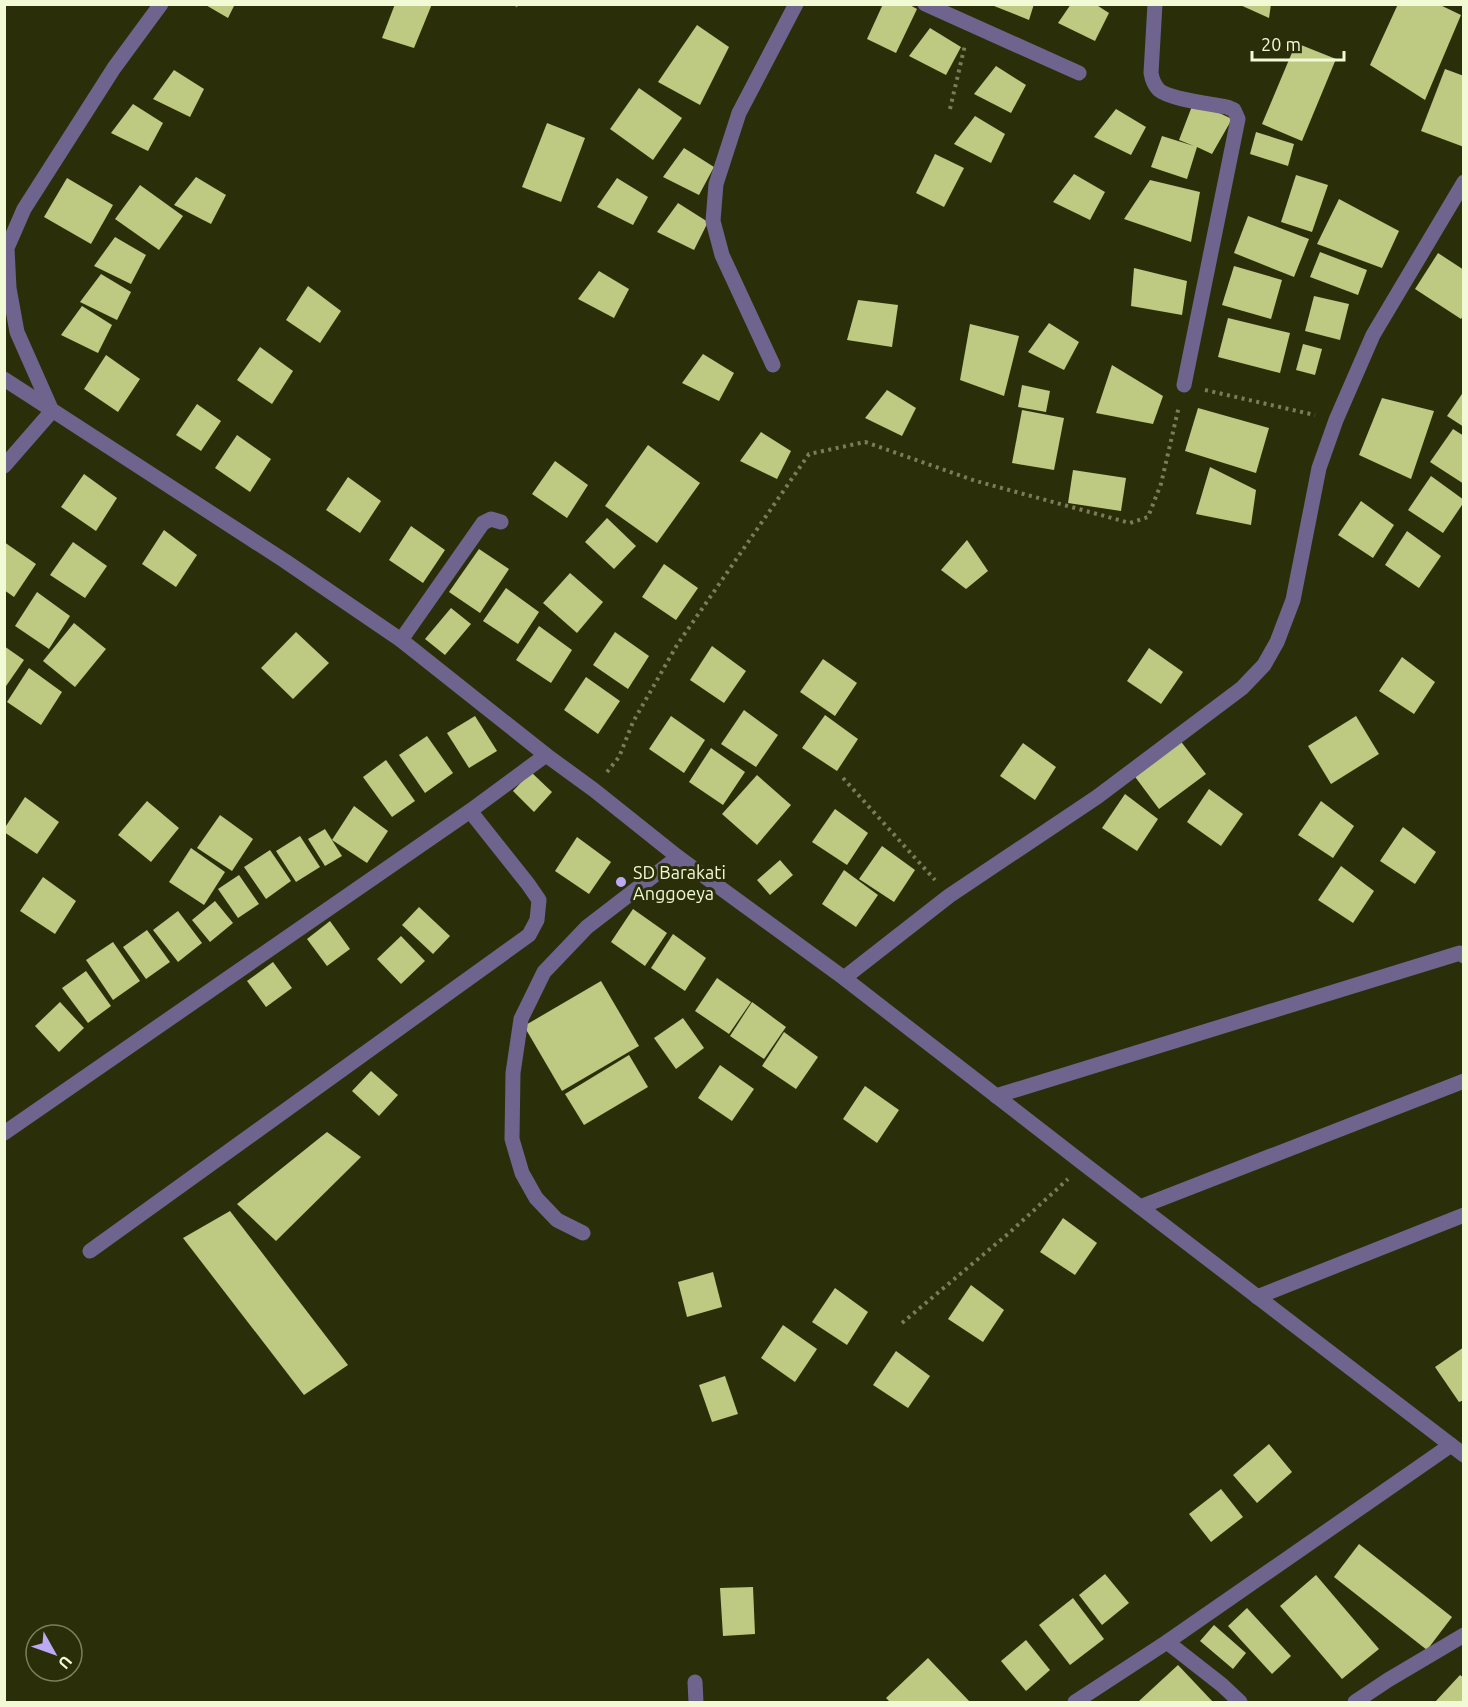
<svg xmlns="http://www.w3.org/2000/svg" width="1468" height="1707" viewBox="0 0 1468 1707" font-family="Ubuntu,sans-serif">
<rect width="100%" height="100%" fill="#2b2f09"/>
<g fill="#bec981">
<path d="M 204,4 L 235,4 L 228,18 Z"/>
<path d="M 395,4 L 432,4 L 414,48 L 382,38 Z"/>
<path d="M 883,4 L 908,4 L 917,9 L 896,53 L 867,39 Z"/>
<path d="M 989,4 L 1034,4 L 1029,20 Z"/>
<path d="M 1071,4 L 1095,4 L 1109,13 L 1095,41 L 1058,23 Z"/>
<path d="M 1238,4 L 1271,4 L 1269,18 Z"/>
<path d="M 1398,4 L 1438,4 L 1461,15 L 1425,100 L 1370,65 Z"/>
<path d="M 697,25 L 729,47 L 700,105 L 658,82 Z"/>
<path d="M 930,28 L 961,47 L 946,75 L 909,56 Z"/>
<path d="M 1296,43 L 1336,59 L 1302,141 L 1262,124 Z"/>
<path d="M 996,66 L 1026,85 L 1011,113 L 974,94 Z"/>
<path d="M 1445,69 L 1464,76 L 1464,147 L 1421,131 Z"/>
<path d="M 174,70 L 204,89 L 190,117 L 153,99 Z"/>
<path d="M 639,88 L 682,118 L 653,160 L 610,129 Z"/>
<path d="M 1194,101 L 1232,119 L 1212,154 L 1197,147 L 1187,179 L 1151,167 L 1162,136 L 1194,146 L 1179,140 Z"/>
<path d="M 133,104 L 163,123 L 148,151 L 111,133 Z"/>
<path d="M 1116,109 L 1146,127 L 1131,155 L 1094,137 Z"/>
<path d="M 975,116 L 1005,134 L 991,163 L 954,144 Z"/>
<path d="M 547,123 L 585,138 L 561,202 L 522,187 Z"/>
<path d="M 1256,132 L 1294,144 L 1288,166 L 1250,154 Z"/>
<path d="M 684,148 L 714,167 L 699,195 L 663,177 Z"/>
<path d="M 935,154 L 964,168 L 944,207 L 916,193 Z"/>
<path d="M 1074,174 L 1105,192 L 1090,220 L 1053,202 Z"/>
<path d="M 1296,175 L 1328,185 L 1312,232 L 1281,222 Z"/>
<path d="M 196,177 L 226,195 L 211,224 L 174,205 Z"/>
<path d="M 67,178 L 113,205 L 91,244 L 44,217 Z"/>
<path d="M 617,178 L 648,197 L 633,225 L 597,207 Z"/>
<path d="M 1150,180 L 1200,192 L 1191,242 L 1124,219 Z"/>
<path d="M 140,185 L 183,216 L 159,250 L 115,219 Z"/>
<path d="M 1339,199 L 1399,231 L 1382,268 L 1317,244 Z"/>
<path d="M 678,203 L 708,222 L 694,250 L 657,232 Z"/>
<path d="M 1248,216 L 1309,239 L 1294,277 L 1234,253 Z"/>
<path d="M 115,237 L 146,255 L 131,284 L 94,266 Z"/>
<path d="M 1320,252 L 1367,270 L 1358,295 L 1310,277 Z"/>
<path d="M 1438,253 L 1464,270 L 1464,315 L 1461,319 L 1415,289 Z"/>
<path d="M 1234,266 L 1282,280 L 1271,319 L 1222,305 Z"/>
<path d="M 1134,268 L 1187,281 L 1182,315 L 1131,306 Z"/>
<path d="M 599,271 L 629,289 L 614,318 L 578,299 Z"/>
<path d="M 101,274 L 131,292 L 117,320 L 80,302 Z"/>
<path d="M 308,286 L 341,311 L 320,343 L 286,320 Z"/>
<path d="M 1314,296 L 1349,304 L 1340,340 L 1305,331 Z"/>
<path d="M 858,300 L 898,305 L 892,347 L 847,340 Z"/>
<path d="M 82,306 L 112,325 L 98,353 L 61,335 Z"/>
<path d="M 1228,318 L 1290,333 L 1280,373 L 1218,357 Z"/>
<path d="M 1049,323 L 1079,342 L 1064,370 L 1028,352 Z"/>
<path d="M 970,324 L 1019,336 L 1004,396 L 960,380 Z"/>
<path d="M 1303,344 L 1322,349 L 1315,375 L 1296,370 Z"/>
<path d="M 260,347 L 293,371 L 272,404 L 237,380 Z"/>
<path d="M 703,354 L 734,373 L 719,401 L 682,383 Z"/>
<path d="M 106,355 L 140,379 L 118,412 L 84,389 Z"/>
<path d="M 1112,365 L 1163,396 L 1153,424 L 1096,413 Z"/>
<path d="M 1022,385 L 1050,391 L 1046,412 L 1018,407 Z"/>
<path d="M 887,390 L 916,408 L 902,436 L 865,418 Z"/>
<path d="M 1464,391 L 1464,427 L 1447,416 Z"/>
<path d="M 1382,398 L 1434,411 L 1411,479 L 1359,455 Z"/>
<path d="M 197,404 L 221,421 L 201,451 L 176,435 Z"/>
<path d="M 1198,408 L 1269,428 L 1256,473 L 1185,451 Z"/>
<path d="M 1022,410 L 1064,418 L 1054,470 L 1012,463 Z"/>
<path d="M 1453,429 L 1464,436 L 1464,484 L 1430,462 Z"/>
<path d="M 761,432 L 791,451 L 777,479 L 740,461 Z"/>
<path d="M 237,435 L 271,459 L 250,492 L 215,468 Z"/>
<path d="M 648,445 L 700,483 L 657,543 L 605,506 Z"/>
<path d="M 555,461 L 588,485 L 567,518 L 532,494 Z"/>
<path d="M 1210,467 L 1256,490 L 1251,525 L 1196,514 Z"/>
<path d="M 1073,470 L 1126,478 L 1121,511 L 1068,503 Z"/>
<path d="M 84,474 L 117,498 L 96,531 L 61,507 Z"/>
<path d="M 1431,476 L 1464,500 L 1464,502 L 1443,533 L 1408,510 Z"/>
<path d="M 348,477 L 381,501 L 360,533 L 326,510 Z"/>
<path d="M 1361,501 L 1394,525 L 1373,558 L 1338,535 Z"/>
<path d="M 607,518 L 636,546 L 614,569 L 585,542 Z"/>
<path d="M 411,526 L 445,550 L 423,583 L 389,560 Z"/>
<path d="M 164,530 L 197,555 L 176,587 L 142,564 Z"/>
<path d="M 1407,531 L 1441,556 L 1419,588 L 1385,565 Z"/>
<path d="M 967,540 L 988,571 L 966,589 L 941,570 Z"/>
<path d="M 4,542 L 36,564 L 14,597 L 4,590 Z"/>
<path d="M 73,542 L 107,566 L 85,598 L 50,575 Z"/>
<path d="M 479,549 L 509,569 L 480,613 L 449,592 Z"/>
<path d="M 664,564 L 698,588 L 676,620 L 642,597 Z"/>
<path d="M 570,573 L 603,602 L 577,633 L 543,603 Z"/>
<path d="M 506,588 L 539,612 L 518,644 L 483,621 Z"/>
<path d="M 37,592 L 70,616 L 49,649 L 15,626 Z"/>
<path d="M 451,608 L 471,624 L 445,655 L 425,639 Z"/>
<path d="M 74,623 L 106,649 L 75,687 L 43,661 Z"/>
<path d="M 539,626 L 572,650 L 551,683 L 516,660 Z"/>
<path d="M 296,632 L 329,663 L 293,699 L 261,668 Z"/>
<path d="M 615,632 L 649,656 L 628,689 L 593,665 Z"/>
<path d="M 4,646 L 24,660 L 4,689 Z"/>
<path d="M 712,646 L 746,671 L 724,703 L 690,680 Z"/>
<path d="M 1149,648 L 1183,672 L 1161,704 L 1127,681 Z"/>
<path d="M 1402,657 L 1435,682 L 1414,714 L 1379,691 Z"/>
<path d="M 823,659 L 857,683 L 835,716 L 800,692 Z"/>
<path d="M 29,668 L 62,692 L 41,725 L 7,702 Z"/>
<path d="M 586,677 L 620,701 L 598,734 L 564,710 Z"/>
<path d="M 744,710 L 778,735 L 756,767 L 721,744 Z"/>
<path d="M 825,715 L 858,739 L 837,771 L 802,748 Z"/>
<path d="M 475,716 L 497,751 L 469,768 L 447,733 Z"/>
<path d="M 671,716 L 705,740 L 684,773 L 649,749 Z"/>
<path d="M 1356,716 L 1379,754 L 1331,784 L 1308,746 Z"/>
<path d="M 427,736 L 453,773 L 425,793 L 399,755 Z"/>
<path d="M 1179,739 L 1206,774 L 1159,809 L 1133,774 Z"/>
<path d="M 1023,743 L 1056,767 L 1035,800 L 1000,776 Z"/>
<path d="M 711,748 L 745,772 L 723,805 L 689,782 Z"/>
<path d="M 386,760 L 415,801 L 392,817 L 363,777 Z"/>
<path d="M 531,772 L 552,792 L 534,812 L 513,791 Z"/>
<path d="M 757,775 L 791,805 L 757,845 L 722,814 Z"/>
<path d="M 1209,789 L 1243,814 L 1221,846 L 1187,822 Z"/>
<path d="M 1125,794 L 1158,819 L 1137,851 L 1102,828 Z"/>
<path d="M 25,797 L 59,822 L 37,854 L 4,832 L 4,829 Z"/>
<path d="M 147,801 L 179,828 L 151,862 L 118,835 Z"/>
<path d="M 1321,801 L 1354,826 L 1333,858 L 1298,835 Z"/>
<path d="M 354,806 L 388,831 L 367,863 L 332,840 Z"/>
<path d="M 835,809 L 868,833 L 847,865 L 812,842 Z"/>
<path d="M 220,815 L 253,839 L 232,871 L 197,848 Z"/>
<path d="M 1403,827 L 1436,852 L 1415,884 L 1380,861 Z"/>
<path d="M 325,829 L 342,856 L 325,866 L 308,839 Z"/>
<path d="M 300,836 L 320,867 L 296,882 L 276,851 Z"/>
<path d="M 577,837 L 611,862 L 589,894 L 555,871 Z"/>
<path d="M 882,846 L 915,870 L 894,902 L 859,879 Z"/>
<path d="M 191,848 L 225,872 L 204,905 L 169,882 Z"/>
<path d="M 270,850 L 291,881 L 266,899 L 244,867 Z"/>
<path d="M 780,860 L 793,875 L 770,895 L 757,880 Z"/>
<path d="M 1341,866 L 1374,891 L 1353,923 L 1318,900 Z"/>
<path d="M 844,870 L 878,895 L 856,927 L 822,904 Z"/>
<path d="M 239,875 L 259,904 L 238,918 L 218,889 Z"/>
<path d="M 43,877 L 76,901 L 55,934 L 20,911 Z"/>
<path d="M 215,901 L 233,923 L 210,942 L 192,920 Z"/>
<path d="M 419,907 L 450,936 L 433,954 L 402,925 Z"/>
<path d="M 633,909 L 667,933 L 645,966 L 611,942 Z"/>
<path d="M 178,911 L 202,943 L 178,962 L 153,930 Z"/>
<path d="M 330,921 L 350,949 L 327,966 L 307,939 Z"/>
<path d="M 147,930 L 170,962 L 146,979 L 123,947 Z"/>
<path d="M 673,934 L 706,958 L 685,991 L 651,968 Z"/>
<path d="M 401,936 L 425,961 L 401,984 L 377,959 Z"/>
<path d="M 113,942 L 140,981 L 113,1000 L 86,960 Z"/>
<path d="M 273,962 L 292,988 L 266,1007 L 247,981 Z"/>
<path d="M 86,971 L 111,1006 L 88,1023 L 62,988 Z"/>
<path d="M 717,978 L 751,1002 L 729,1034 L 695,1011 Z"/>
<path d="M 601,981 L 639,1046 L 562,1091 L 524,1026 Z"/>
<path d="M 60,1002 L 84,1028 L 59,1052 L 35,1026 Z"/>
<path d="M 752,1002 L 786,1027 L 764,1059 L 730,1036 Z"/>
<path d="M 683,1018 L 704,1048 L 676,1069 L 654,1038 Z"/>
<path d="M 784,1032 L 818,1057 L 796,1089 L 762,1066 Z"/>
<path d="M 629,1055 L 648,1087 L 584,1125 L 565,1094 Z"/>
<path d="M 720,1065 L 754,1089 L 732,1121 L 698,1098 Z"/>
<path d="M 371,1071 L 398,1095 L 379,1116 L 352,1091 Z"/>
<path d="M 865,1086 L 899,1110 L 877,1143 L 843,1119 Z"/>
<path d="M 327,1132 L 361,1157 L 276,1241 L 237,1204 Z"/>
<path d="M 230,1211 L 348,1365 L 304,1395 L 183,1238 Z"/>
<path d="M 1063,1218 L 1097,1243 L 1075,1275 L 1040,1252 Z"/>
<path d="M 713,1272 L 722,1307 L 687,1317 L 678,1282 Z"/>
<path d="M 971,1285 L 1004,1310 L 983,1342 L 948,1319 Z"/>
<path d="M 835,1288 L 868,1312 L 847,1345 L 812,1322 Z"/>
<path d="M 783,1325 L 817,1349 L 795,1382 L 761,1358 Z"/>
<path d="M 1464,1347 L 1464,1400 L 1459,1402 L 1435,1367 Z"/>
<path d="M 896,1351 L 930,1376 L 908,1408 L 873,1385 Z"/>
<path d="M 725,1376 L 738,1414 L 712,1422 L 699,1385 Z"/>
<path d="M 1269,1444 L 1292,1472 L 1257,1503 L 1233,1475 Z"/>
<path d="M 1221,1489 L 1243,1517 L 1211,1542 L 1189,1514 Z"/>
<path d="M 1359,1544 L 1452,1617 L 1427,1650 L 1334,1577 Z"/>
<path d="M 1105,1574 L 1129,1603 L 1102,1625 L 1079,1595 Z"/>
<path d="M 1316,1575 L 1379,1649 L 1342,1679 L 1280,1606 Z"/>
<path d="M 753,1587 L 755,1634 L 723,1636 L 720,1588 Z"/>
<path d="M 1073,1598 L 1104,1639 L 1070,1665 L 1039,1625 Z"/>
<path d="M 1247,1608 L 1291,1656 L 1272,1674 L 1228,1626 Z"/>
<path d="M 1214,1625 L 1246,1653 L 1233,1669 L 1200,1641 Z"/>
<path d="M 1026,1640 L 1050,1670 L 1026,1691 L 1001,1661 Z"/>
<path d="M 928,1658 L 970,1702 L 890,1702 L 886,1698 Z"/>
<path d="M 1178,1665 L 1213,1702 L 1140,1702 L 1139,1701 Z"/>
<path d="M 1460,1675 L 1464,1678 L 1464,1702 L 1435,1702 Z"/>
</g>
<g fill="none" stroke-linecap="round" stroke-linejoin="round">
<g stroke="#797e59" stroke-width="4" stroke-dasharray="3 4.5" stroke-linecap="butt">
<path d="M 516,4 L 519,8"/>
<path d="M 950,109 L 965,45"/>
<path d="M 1205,390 L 1315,415"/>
<path d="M 607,772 L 619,757 L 633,722 L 677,645 L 809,454 L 865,442 L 976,481 L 1130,523 L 1148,517 L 1161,484 L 1179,406"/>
<path d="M 843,778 L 935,880"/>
<path d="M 902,1323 L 1009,1233 L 1068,1179"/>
</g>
<g stroke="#6e648e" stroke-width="15">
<path d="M 925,4 L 1079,73"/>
<path d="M 1155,4 L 1151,73 C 1152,79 1154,85 1159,90 C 1169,99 1211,104 1227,107 L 1234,110 L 1238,119 L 1184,385"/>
<path d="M 773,365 L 722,255 L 713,221 L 716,184 L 739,113 L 796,4"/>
<path d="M 4,379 L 285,561 L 401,640 L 546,755 L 594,790 L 678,857 L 844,978 L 1084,1164 L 1464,1455"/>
<path d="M 4,466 L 52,411 L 17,332 L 9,288 L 7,248 L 24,209 L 114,68 L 161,4"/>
<path d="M 401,640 L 483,523 L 491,519 L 501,522"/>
<path d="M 844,978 L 949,896 L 1097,797 L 1242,688 L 1264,665 L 1277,642 L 1293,600 L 1319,468 L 1336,420 L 1373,335 L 1464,182"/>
<path d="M 996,1096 L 1460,953 L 1464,956"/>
<path d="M 4,1133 L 470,811 L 546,755"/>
<path d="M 1140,1207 L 1464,1081"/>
<path d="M 583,1233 L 557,1220 L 536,1198 L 522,1173 L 512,1139 L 513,1073 L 521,1019 L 544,972 L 587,927 L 678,857"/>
<path d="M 90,1251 L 529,935 L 537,920 L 539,900 L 528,884 L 470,811"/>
<path d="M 1257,1297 L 1464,1215"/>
<path d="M 1167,1642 L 1222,1685 L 1240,1702"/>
<path d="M 695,1682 L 696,1702"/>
<path d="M 1075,1702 L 1167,1642 L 1451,1445"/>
<path d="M 1355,1702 L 1388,1680 L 1464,1635"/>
</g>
</g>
<circle fill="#bda9f5" stroke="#2b2f09" stroke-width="2" cx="621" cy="882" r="6"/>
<g text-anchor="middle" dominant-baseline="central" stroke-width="6" stroke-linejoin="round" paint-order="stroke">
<g font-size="18" fill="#f2f9d5" stroke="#2b2f09" text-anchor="start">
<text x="633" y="872">SD Barakati<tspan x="633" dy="21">Anggoeya</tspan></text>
</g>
</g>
<rect width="1468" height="1707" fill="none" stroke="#f2f9d5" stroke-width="12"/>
<g transform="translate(54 1653) rotate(130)"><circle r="28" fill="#2b2f09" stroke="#7b805b" stroke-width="1.5"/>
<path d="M0-4.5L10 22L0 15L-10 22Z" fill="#bda9f5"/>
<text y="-9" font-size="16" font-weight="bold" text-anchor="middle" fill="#f2f9d5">U</text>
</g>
<path d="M1252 51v9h92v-9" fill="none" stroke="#f2f9d5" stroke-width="3"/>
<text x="1261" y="51" font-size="18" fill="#f2f9d5" stroke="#2b2f09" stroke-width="4.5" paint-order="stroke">20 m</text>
</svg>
